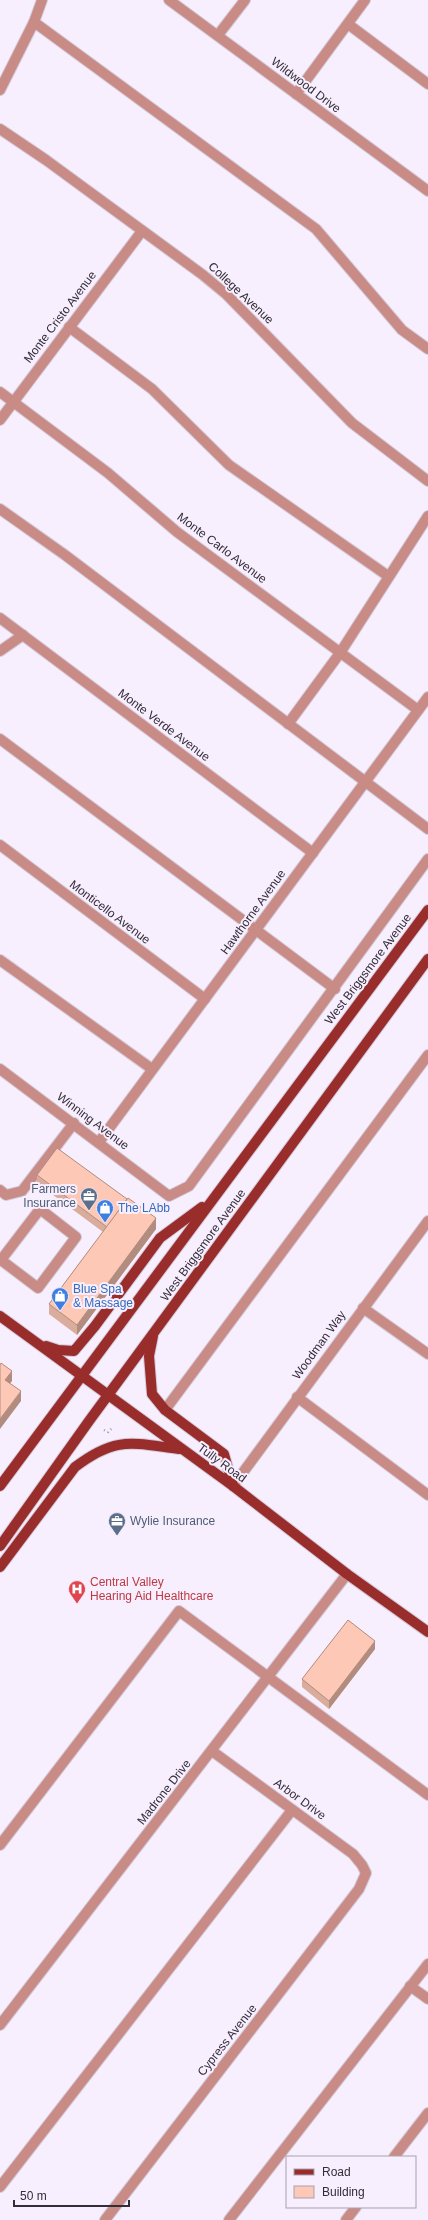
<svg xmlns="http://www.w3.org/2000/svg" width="428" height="2220" viewBox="0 0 428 2220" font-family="Helvetica,sans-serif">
<rect width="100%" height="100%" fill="#f7eefe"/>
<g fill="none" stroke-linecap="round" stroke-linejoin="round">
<g stroke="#d4cbda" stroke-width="12">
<g id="minor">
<path d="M 169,0 L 428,191"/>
<path d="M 34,22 L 316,229 L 402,330 L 428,349"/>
<path d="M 348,24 L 428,84"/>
<path d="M 218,35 L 245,0"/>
<path d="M 0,90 L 34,22 L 42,0"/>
<path d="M 296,94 L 365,0"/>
<path d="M 0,129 L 46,160 L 203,275 L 226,294 L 352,423 L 428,481"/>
<path d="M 69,327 L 152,389 L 229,465 L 388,576"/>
<path d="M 0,392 L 108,473 L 177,532 L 418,710"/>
<path d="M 0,420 L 142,231"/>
<path d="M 0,509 L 65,555 L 428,829"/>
<path d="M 0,618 L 313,853"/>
<path d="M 0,651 L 23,635"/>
<path d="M 288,724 L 340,653 L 428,516"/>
<path d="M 0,739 L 335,989"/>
<path d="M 0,845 L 205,999"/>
<path d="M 0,960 L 152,1069"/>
<path d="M 0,1069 L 169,1196 L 189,1186 L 428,859"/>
<path d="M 99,1142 L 428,697"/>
<path d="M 0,1190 L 6,1195 L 22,1191 L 74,1123"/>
<path d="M 0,1261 L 1,1260 L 40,1209 L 76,1237 L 38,1288 L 1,1260"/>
<path d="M 363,1308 L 428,1354"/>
<path d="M 297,1397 L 428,1495"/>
<path d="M 165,1410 L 428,1055"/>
<path d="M 233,1486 L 428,1221"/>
<path d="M 0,1845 L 179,1611 L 428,1795"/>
<path d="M 410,1986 L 428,1999"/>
<path d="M 0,2025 L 347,1574"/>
<path d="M 394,2157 L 428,2113"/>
<path d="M 0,2187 L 292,1810"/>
<path d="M 105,2220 L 359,1889 L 366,1873 L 362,1865 L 353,1854 L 212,1751"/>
<path d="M 229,2220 L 428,1964"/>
<path d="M 346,2220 L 356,2207"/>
</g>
</g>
<g stroke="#d4cbda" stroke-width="12">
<g id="major">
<path d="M 0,1316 L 233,1486 L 347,1574 L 428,1632"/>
<path d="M 153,1336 L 149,1356 L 152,1394 L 165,1410 L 224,1454 L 233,1486"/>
<path d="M 46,1346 L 58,1350 L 74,1351 L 95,1326 L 160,1238 L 202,1207"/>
<path d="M 0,1486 L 428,910"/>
<path d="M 0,1546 L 89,1421 L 428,959"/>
<path d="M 0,1567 L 75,1467 C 116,1436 131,1443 179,1449"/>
</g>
</g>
<path stroke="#a39ca9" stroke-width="2.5" stroke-dasharray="1 3" stroke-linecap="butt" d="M 104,1430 L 108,1432 L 112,1428"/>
<use href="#minor" stroke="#c98b85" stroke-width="10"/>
<use href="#major" stroke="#992d2b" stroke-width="10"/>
</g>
<g fill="#daac9c">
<path d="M 37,1175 L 156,1229 L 77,1335 L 49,1314 L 49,1304 L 103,1232 L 37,1183 Z"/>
<path d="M 375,1649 L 329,1709 L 302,1687 L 302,1679 Z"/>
</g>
<g fill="#b18c7f">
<path d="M 156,1218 L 156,1229 L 77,1335 L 77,1325 Z"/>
<path d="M 12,1371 L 12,1381 L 5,1390 L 5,1380 Z"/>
<path d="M 21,1391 L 21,1401 L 0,1429 L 0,1419 Z"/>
<path d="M 375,1641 L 375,1649 L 329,1709 L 329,1701 Z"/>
</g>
<g fill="#fdc8b5" stroke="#b18c7f">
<path d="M 57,1148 L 127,1199 L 107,1227 L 37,1175 Z"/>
<path d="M 128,1198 L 156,1218 L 77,1325 L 49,1304 Z"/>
<path d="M 1,1363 L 12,1371 L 5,1380 L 21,1391 L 0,1419 L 0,1365 Z"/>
<path d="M 348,1620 L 375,1641 L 329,1701 L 302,1679 Z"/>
</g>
<defs>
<g id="office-pin" transform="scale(0.9)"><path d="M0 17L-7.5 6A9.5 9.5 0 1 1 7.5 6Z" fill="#5c6f8a" stroke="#f7eefe"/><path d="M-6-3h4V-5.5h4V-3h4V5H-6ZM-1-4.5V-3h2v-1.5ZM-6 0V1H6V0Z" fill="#fff"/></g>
<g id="shop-pin" transform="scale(0.9)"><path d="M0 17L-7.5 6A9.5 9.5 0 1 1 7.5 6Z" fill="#3f7fe0" stroke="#f7eefe"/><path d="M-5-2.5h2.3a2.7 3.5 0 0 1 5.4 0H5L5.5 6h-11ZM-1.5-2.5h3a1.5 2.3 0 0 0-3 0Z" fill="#fff"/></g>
<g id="hospital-pin" transform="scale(0.9)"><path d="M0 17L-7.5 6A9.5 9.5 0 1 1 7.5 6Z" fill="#e0444e" stroke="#f7eefe"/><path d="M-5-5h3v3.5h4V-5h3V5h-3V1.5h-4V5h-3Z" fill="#fff"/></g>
</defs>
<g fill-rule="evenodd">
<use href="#office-pin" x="89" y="1196"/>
<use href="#shop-pin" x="105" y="1208"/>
<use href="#shop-pin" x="60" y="1296"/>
<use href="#office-pin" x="117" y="1521"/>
<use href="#hospital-pin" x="77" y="1589"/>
</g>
<g text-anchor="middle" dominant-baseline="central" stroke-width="4" stroke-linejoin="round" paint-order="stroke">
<g font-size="12" fill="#332d37" stroke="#f7eefe">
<text transform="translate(306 85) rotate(37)">Wildwood Drive</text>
<text transform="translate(241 293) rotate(43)">College Avenue</text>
<text transform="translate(60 317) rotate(-53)">Monte Cristo Avenue</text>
<text transform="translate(222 548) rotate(37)">Monte Carlo Avenue</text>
<text transform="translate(164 725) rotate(37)">Monte Verde Avenue</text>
<text transform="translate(110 912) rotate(37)">Monticello Avenue</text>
<text transform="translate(253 912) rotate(-54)">Hawthorne Avenue</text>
<text transform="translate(368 969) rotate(-53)">West Briggsmore Avenue</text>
<text transform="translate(93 1121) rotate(37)">Winning Avenue</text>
<text transform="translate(203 1245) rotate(-54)">West Briggsmore Avenue</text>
<text transform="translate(319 1345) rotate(-54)">Woodman Way</text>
<text transform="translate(222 1463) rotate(36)">Tully Road</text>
<text transform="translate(164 1792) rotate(-52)">Madrone Drive</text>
<text transform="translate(300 1799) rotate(36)">Arbor Drive</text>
<text transform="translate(227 2040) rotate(-52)">Cypress Avenue</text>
</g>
<g font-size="12" fill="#4e5e75" stroke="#f7eefe" text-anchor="end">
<text x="76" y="1189">Farmers<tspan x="76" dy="14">Insurance</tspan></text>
<text x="130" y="1521" text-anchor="start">Wylie Insurance</text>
</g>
<g font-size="12" fill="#366cbe" stroke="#f7eefe" text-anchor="start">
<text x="118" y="1208">The LAbb</text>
<text x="73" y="1289">Blue Spa<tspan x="73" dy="14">&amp; Massage</tspan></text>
</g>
<g font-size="12" fill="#be3a42" stroke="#f7eefe" text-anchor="start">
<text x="90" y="1582">Central Valley<tspan x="90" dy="14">Hearing Aid Healthcare</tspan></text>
</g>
</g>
<rect x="286" y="2156" width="130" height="52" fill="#f7eefe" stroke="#a9a1ae"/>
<rect x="294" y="2169" width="20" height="6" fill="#992d2b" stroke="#a9a1ae"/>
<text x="322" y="2176" font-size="12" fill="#332d37">Road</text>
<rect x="294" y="2186" width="20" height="12" fill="#fdc8b5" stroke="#a9a1ae"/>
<text x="322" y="2196" font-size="12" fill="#332d37">Building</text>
<path d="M14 2200v6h115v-6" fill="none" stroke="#332d37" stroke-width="2"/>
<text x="20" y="2200" font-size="12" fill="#332d37" stroke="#f7eefe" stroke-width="3" paint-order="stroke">50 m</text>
</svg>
